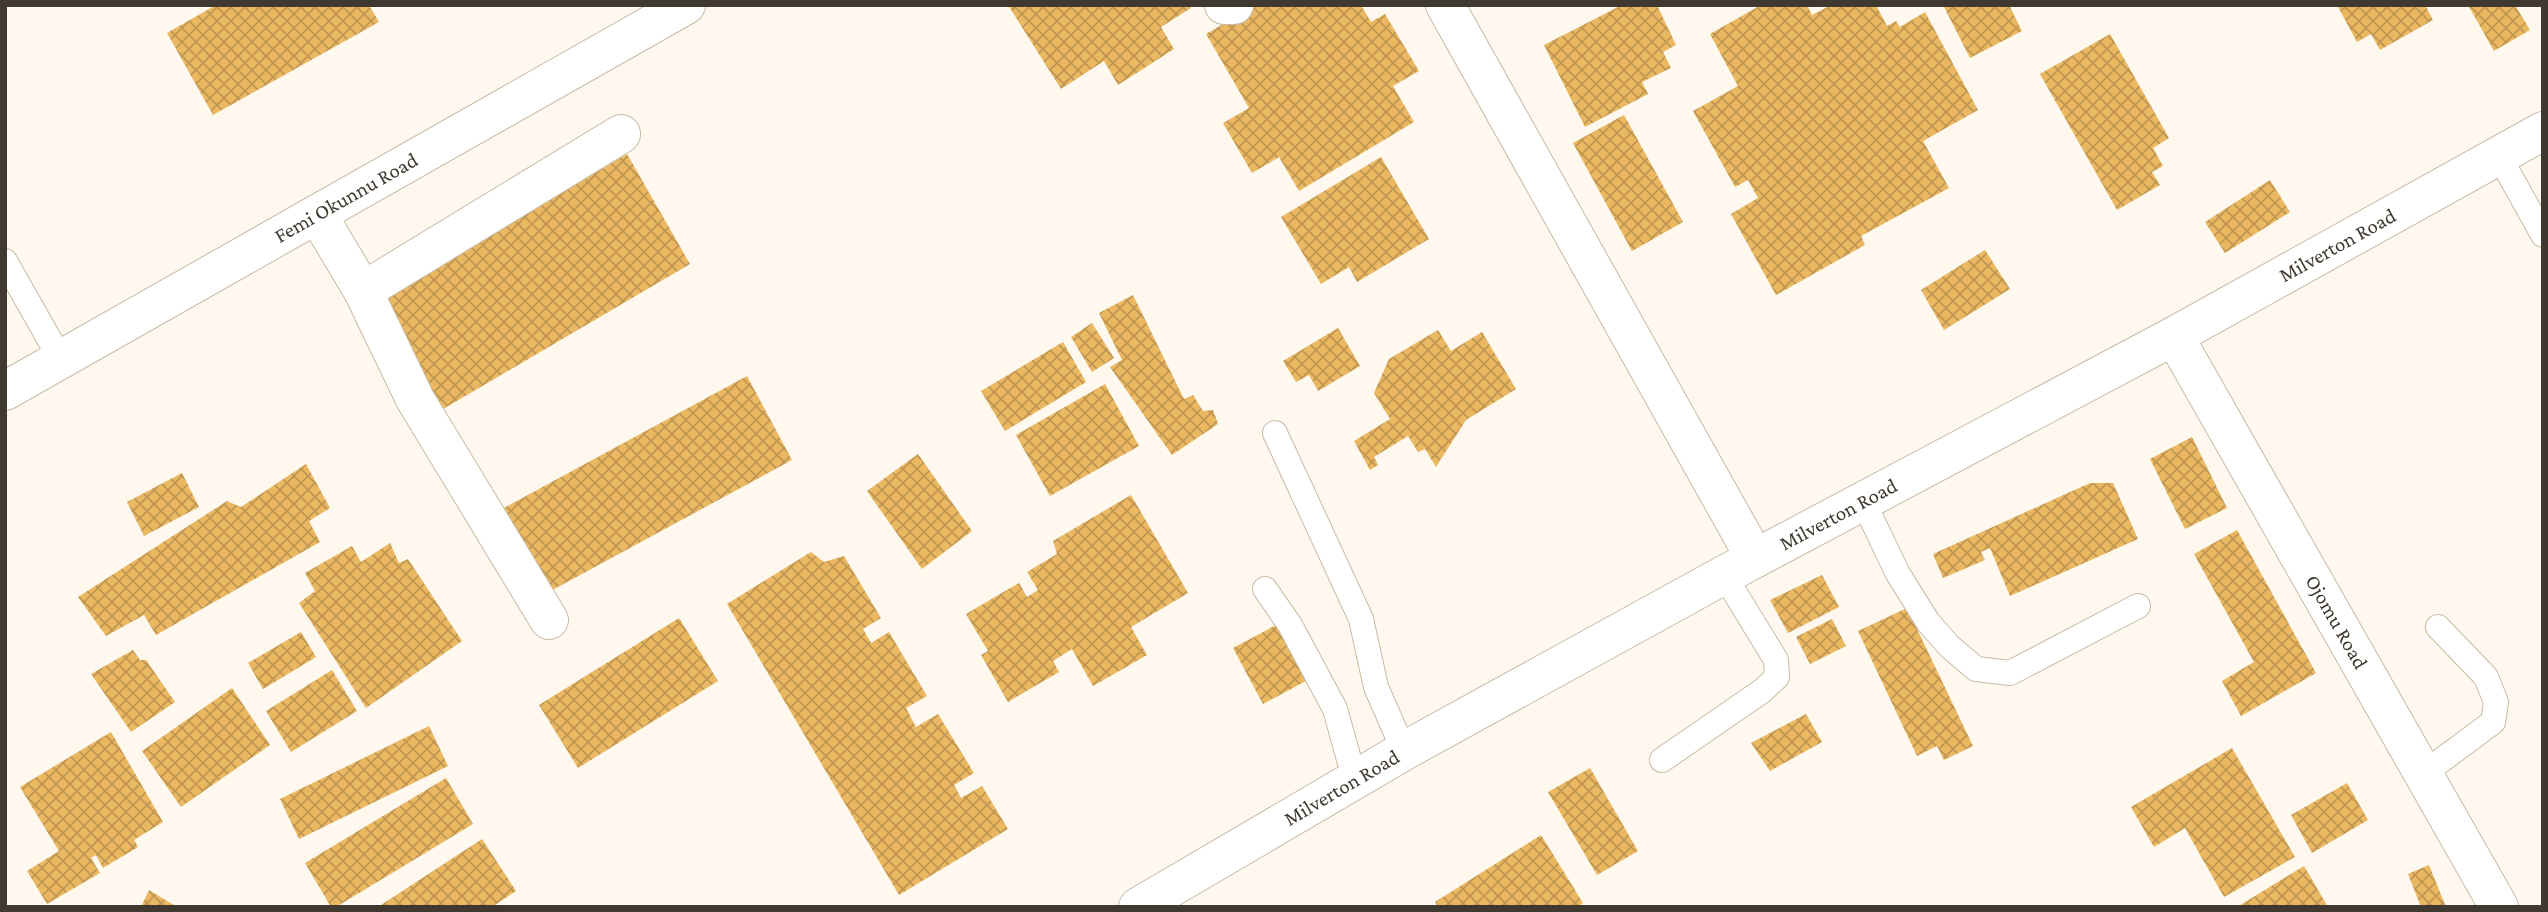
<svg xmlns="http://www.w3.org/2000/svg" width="2548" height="912" viewBox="0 0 2548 912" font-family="'Crimson Pro',serif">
<defs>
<pattern id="building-cross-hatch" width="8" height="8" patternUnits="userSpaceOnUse" patternTransform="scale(1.75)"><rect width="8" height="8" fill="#ebb862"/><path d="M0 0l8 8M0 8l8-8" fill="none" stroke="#c09751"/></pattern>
</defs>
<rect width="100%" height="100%" fill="#fef8ee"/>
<g fill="url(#building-cross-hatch)">
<path d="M 216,5 L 369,5 L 379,22 L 213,115 L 167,33 Z"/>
<path d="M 1008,5 L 1190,5 L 1191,8 L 1161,27 L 1174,49 L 1118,85 L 1104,61 L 1061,89 Z"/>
<path d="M 1256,5 L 1361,5 L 1371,22 L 1385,14 L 1419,71 L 1393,86 L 1414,122 L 1299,191 L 1279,157 L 1252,173 L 1223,123 L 1249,108 L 1206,34 Z"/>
<path d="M 1622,5 L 1657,5 L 1676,45 L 1663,52 L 1671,68 L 1642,82 L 1648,94 L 1585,127 L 1544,45 Z"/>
<path d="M 1761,5 L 1807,5 L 1812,15 L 1831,5 L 1876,5 L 1887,26 L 1896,21 L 1900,27 L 1925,12 L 1978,110 L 1923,141 L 1949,188 L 1861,236 L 1865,245 L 1776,295 L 1731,214 L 1758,198 L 1748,180 L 1735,187 L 1693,111 L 1738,86 L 1710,34 Z"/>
<path d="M 1943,5 L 2009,5 L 2022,31 L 1970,58 Z"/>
<path d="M 2337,5 L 2425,5 L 2433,20 L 2380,50 L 2371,34 L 2357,42 Z"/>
<path d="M 2468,5 L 2515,5 L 2530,30 L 2494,51 Z"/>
<path d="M 2110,34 L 2169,138 L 2153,148 L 2163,166 L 2152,172 L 2160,185 L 2117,210 L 2040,74 Z"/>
<path d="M 1624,115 L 1683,222 L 1632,251 L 1573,143 Z"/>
<path d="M 627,154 L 690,264 L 438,412 L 375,302 Z"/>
<path d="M 1381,157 L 1429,239 L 1357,282 L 1349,267 L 1321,284 L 1281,217 Z"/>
<path d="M 2270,180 L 2290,212 L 2225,253 L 2205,222 Z"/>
<path d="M 1985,250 L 2010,289 L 1944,330 L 1921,290 Z"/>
<path d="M 1133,295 L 1184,399 L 1193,395 L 1203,411 L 1213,410 L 1218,424 L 1172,455 L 1110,367 L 1122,360 L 1099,313 Z"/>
<path d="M 1092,323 L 1114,358 L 1092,372 L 1071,337 Z"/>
<path d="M 1338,328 L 1360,366 L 1318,391 L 1309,375 L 1296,382 L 1283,361 Z"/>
<path d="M 1438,330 L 1451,351 L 1482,332 L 1516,389 L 1466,420 L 1436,467 L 1425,449 L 1418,452 L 1408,436 L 1374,457 L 1378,465 L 1370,470 L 1354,441 L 1390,419 L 1374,393 L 1389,359 Z"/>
<path d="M 1063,342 L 1086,382 L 1005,431 L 981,391 Z"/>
<path d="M 747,376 L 792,460 L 547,593 L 502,509 Z"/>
<path d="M 1105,384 L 1139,446 L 1050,496 L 1016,435 Z"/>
<path d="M 2192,437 L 2227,508 L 2185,529 L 2150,459 Z"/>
<path d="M 918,454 L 972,531 L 922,569 L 867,491 Z"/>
<path d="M 306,464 L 330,508 L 309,521 L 320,542 L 156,635 L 144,615 L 106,636 L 78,597 L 227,501 L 241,507 Z"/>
<path d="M 182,473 L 199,507 L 144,536 L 127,502 Z"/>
<path d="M 2090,483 L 2113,483 L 2138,539 L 2010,596 L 1990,548 L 1981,552 L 1985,560 L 1943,578 L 1933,554 Z"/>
<path d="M 1131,495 L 1188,593 L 1131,627 L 1147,655 L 1093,686 L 1072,649 L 1053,661 L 1059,672 L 1008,702 L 981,655 L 988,651 L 966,614 L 1019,583 L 1027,597 L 1038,590 L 1027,572 L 1057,554 L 1053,541 Z"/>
<path d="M 2237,530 L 2316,673 L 2241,716 L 2222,681 L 2254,662 L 2194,554 Z"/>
<path d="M 390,543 L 399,563 L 408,559 L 462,641 L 366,708 L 299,603 L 315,591 L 305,573 L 352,546 L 361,562 Z"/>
<path d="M 811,552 L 824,562 L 844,556 L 881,618 L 863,629 L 871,643 L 889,632 L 927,696 L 906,708 L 916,727 L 938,714 L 974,773 L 954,785 L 961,798 L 982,786 L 1008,829 L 899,895 L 727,604 Z"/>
<path d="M 1822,575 L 1839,607 L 1788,633 L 1770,600 Z"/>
<path d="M 1907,608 L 1973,746 L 1944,760 L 1937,746 L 1917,756 L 1858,631 Z"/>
<path d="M 679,618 L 718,681 L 578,768 L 539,705 Z"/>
<path d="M 1832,619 L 1846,646 L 1810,664 L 1796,637 Z"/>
<path d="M 1276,625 L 1306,681 L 1263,704 L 1233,648 Z"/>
<path d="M 301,632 L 316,657 L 263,689 L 248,663 Z"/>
<path d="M 133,650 L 140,660 L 146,660 L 175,702 L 131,732 L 91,674 Z"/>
<path d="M 332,670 L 357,711 L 291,752 L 266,711 Z"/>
<path d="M 232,688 L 270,745 L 181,807 L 142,751 Z"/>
<path d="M 1806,714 L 1822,742 L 1770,771 L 1751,743 Z"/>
<path d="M 429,726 L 448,766 L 299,839 L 280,799 Z"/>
<path d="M 111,732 L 163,822 L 134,840 L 138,847 L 103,868 L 96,855 L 91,858 L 100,873 L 47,904 L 27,871 L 59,851 L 20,787 Z"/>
<path d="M 2232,748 L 2295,857 L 2224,897 L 2185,828 L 2154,847 L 2131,807 Z"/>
<path d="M 1590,768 L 1638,851 L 1597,875 L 1548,792 Z"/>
<path d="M 446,778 L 473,824 L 336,907 L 331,907 L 305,863 Z"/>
<path d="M 2347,783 L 2368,820 L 2312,853 L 2291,815 Z"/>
<path d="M 1541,835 L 1583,903 L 1578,907 L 1438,907 L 1435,902 Z"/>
<path d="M 482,839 L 516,891 L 492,907 L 378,907 Z"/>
<path d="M 2429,865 L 2446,907 L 2421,907 L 2408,874 Z"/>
<path d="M 2304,866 L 2328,907 L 2237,907 Z"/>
<path d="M 149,890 L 177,907 L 141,907 Z"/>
</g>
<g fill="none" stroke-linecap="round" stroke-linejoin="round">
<g stroke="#c9bba4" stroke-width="26">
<g id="lane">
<path d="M 2499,156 L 2543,235"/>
<path d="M 5,261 L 61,360"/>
<path d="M 1275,433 L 1361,619 L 1376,687 L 1404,751"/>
<path d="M 1863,501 L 1898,574 L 1928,622 L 1949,646 L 1976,669 L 2010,673 L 2138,606"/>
<path d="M 1265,589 L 1290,625 L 1335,709 L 1355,781"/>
<path d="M 1662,760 L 1762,691 L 1777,677 L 1776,660 L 1724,575"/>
<path d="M 2423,774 L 2493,722 L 2496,702 L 2486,677 L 2438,627"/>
</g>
</g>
<g stroke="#c9bba4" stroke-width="40">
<g id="street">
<path d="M 1224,5 L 1234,5"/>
<path d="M 1445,5 L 1755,558"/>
<path d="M 317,214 L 363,291 L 415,399 L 549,620"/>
<path d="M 363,291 L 621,134"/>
<path id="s1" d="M 2174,336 L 2499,907"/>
<path id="s2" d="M 5,391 L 686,5"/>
</g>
</g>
<g stroke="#c9bba4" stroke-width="40">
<g id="secondary">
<path id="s3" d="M 1138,907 L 1404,751 L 1724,575 L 2174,336 L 2543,131"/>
</g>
</g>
<use href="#lane" stroke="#fff" stroke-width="24"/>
<use href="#street" stroke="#fff" stroke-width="38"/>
<use href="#secondary" stroke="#fff" stroke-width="38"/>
</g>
<g text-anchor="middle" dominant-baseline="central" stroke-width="5" stroke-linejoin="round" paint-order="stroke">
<g font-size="21" fill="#3f3930" stroke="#fef8ee">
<text stroke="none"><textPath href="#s2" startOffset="392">Femi Okunnu Road</textPath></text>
<text stroke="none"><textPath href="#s3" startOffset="1370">Milverton Road</textPath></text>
<text stroke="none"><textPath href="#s3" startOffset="803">Milverton Road</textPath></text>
<text stroke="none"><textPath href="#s1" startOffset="329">Ojomu Road</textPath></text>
<text stroke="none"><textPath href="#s3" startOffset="236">Milverton Road</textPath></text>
</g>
</g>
<rect width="2548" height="912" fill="none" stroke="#3f3930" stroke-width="14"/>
</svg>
